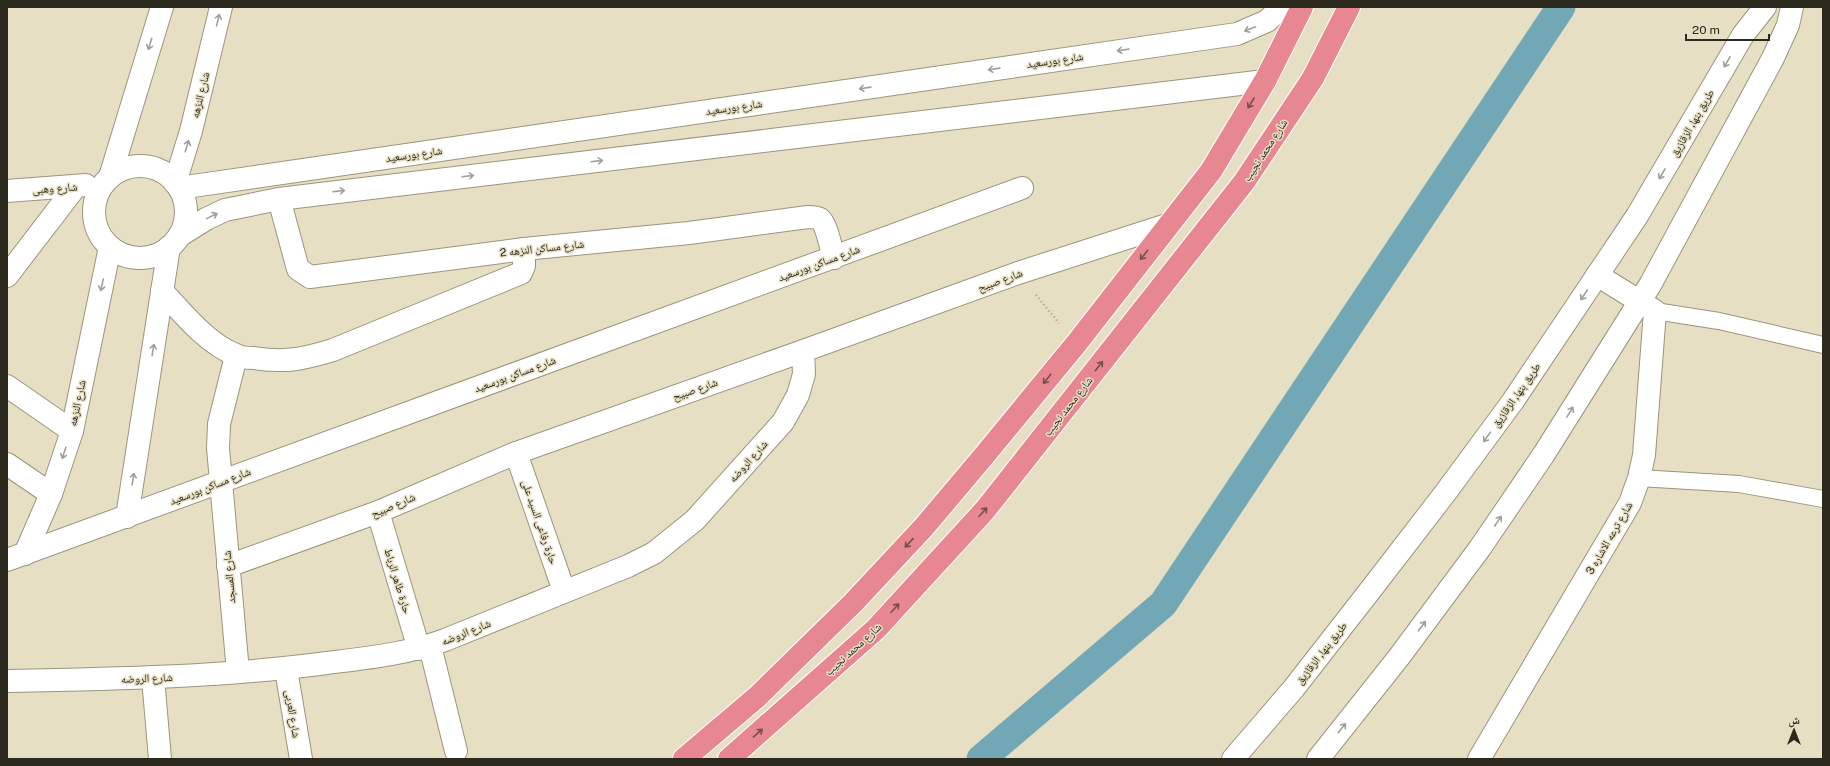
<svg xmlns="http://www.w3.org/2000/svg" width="1830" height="766" viewBox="0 0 1830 766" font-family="'Public Sans','Noto Naskh Arabic',sans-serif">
<rect width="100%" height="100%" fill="#e7dfc4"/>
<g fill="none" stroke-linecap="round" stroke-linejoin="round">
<path stroke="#72a7b5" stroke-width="29" d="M 981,759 L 1163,604 L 1561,7"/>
<g stroke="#9c957c" stroke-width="18">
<g id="lane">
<path d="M 1655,311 L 1719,321 L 1823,345"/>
<path d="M 1639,478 L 1739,484 L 1823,499"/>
</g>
</g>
<g stroke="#9c957c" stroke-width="24">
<g id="street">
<circle cx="140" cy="212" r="46"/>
<path d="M 110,177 L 162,7"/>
<path d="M 175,183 L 191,131 L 221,7"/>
<path d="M 179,188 L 1237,34 L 1267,21 L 1282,7"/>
<path d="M 7,191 L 86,185"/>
<path d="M 279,199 L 298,269 L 310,277 L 524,249 L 689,233 L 808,217 C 812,217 817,217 820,219 C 827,225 831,249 834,258"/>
<path d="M 179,236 L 206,219 L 225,210 L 279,199 L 1265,81"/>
<path d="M 7,276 L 76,186"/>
<path d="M 162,291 C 183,313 206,343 236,355 C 241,358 248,358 254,358 C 286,363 303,359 333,350 L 521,273 L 524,266 L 524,249"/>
<path d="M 236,356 L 219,424 L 218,448 L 238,672"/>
<path d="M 7,386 L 72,431"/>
<path d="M 516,453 L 564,591"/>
<path d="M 7,464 L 51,494"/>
<path d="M 378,512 L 419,649"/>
<path d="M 127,517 L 169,247"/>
<path d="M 25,554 L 51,494 L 72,431 L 110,247"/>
<path d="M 7,560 L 1022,188"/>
<path d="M 228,566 L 378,512 L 516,453 L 803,351 L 1018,273 L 1167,225"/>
<path d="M 430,646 L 456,751"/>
<path d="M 286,669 L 301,759"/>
<path d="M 153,678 L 160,759"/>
<path d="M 7,681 C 114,679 221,677 327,663 C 367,658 407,654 445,640 L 628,566 L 654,553 L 695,520 L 783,422 L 798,395 L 804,374 L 803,351"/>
<path d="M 1479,759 L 1630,503 L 1639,478 L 1644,455 L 1655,311 L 1597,275"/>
</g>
</g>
<g stroke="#9c957c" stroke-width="24">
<g id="secondary">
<path d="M 1233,759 L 1294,688 L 1372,588 L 1446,492 L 1513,401 L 1637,216 L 1743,35 L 1765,7"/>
<path d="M 1318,759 L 1399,657 L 1480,548 L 1544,454 L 1650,285 L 1773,58 L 1788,25 L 1792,7"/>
</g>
</g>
<g stroke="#fff" stroke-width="24">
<g id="highway">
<path d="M 684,759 L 757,697 L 853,603 L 924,527 L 983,457 L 1076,344 L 1211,171 L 1265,81 L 1302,7"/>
<path d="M 729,759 L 876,629 L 985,510 L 1244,182 L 1313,78 L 1349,7"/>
</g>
</g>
<path stroke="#a49d88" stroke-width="2.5" stroke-dasharray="1 3" stroke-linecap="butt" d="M 1036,295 L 1059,323"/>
<use href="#lane" stroke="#fff" stroke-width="16"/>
<use href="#street" stroke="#fff" stroke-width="22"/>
<use href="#secondary" stroke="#fff" stroke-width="22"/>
<use href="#highway" stroke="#e78791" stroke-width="22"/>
</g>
<defs><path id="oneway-shaft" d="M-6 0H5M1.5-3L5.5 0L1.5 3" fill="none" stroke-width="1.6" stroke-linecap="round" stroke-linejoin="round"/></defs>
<g stroke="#a09f9a">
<use href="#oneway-shaft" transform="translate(218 20) rotate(-76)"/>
<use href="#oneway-shaft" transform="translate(1250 29) rotate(159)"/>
<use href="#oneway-shaft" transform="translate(150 44) rotate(107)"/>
<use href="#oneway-shaft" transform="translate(1123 50) rotate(172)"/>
<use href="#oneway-shaft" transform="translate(1727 62) rotate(120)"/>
<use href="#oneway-shaft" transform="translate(994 69) rotate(172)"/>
<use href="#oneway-shaft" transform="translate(865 88) rotate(172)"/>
<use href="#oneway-shaft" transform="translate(187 146) rotate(-73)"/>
<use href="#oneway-shaft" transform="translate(597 161) rotate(-7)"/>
<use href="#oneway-shaft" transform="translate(1662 174) rotate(120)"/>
<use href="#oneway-shaft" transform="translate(468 176) rotate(-7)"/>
<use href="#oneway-shaft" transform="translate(339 191) rotate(-7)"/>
<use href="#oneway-shaft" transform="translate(212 216) rotate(-26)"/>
<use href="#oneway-shaft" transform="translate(102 285) rotate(102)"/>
<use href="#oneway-shaft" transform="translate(1584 295) rotate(124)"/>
<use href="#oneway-shaft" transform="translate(153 350) rotate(-81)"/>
<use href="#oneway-shaft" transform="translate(1570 412) rotate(-58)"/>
<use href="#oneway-shaft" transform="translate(1487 437) rotate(126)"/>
<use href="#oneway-shaft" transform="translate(64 453) rotate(108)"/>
<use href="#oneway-shaft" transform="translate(133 479) rotate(-81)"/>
<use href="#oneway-shaft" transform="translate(1498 521) rotate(-56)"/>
<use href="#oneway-shaft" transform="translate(1422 626) rotate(-53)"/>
<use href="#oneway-shaft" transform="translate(1342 728) rotate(-51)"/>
</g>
<g stroke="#774f4d">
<use href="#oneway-shaft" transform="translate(1251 103) rotate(121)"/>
<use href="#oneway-shaft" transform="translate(1144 255) rotate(128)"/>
<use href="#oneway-shaft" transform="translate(1099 366) rotate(-52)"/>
<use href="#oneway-shaft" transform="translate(1047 379) rotate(129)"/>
<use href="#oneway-shaft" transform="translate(983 512) rotate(-48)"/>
<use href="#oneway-shaft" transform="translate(909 543) rotate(133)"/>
<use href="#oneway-shaft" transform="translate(895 608) rotate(-48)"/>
<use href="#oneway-shaft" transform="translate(758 733) rotate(-41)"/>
</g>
<g text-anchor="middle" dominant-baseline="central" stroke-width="3" stroke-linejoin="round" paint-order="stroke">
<g font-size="11" fill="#2c291f" stroke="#e7dfc4">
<text transform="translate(1055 60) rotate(-8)">شارع بورسعيد</text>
<text transform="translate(200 95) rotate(-76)">شارع النزهه</text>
<text transform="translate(734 107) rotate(-8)">شارع بورسعيد</text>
<text transform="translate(1692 123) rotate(-60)">طريق بنها, الزقازيق</text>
<text transform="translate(1265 150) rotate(-57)">شارع محمد نجيب</text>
<text transform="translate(414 154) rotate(-8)">شارع بورسعيد</text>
<text transform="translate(55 188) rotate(-4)">شارع وهبى</text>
<text transform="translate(542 248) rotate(-6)">شارع مساكن النزهه 2</text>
<text transform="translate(819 263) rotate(-20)">شارع مساكن بورسعيد</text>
<text transform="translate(1000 280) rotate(-20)">شارع صبيح</text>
<text transform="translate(515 374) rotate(-20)">شارع مساكن بورسعيد</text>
<text transform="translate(695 389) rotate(-19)">شارع صبيح</text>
<text transform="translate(1516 395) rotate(-55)">طريق بنها, الزقازيق</text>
<text transform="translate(77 403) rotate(-78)">شارع النزهه</text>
<text transform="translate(1068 406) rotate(-52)">شارع محمد نجيب</text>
<text transform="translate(748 461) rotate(-48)">شارع الروضه</text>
<text transform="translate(210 486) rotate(-21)">شارع مساكن بورسعيد</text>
<text transform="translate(393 505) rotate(-23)">شارع صبيح</text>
<text transform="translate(540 522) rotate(71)">حارة رفاعى السيد على</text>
<text transform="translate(1609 538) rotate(-60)">شارع ترعه الاشاره 3</text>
<text transform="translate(229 577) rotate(-95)">شارع المسجد</text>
<text transform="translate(398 581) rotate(73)">حارة طاهر الرباط</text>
<text transform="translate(466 632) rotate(-22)">شارع الروضه</text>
<text transform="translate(853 649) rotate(-42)">شارع محمد نجيب</text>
<text transform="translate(1321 653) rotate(-52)">طريق بنها, الزقازيق</text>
<text transform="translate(147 678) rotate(-2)">شارع الروضه</text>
<text transform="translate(293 714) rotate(81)">شارع العربى</text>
</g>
</g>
<rect width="1830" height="766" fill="none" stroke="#2c291f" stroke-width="16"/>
<g transform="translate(1794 730)" stroke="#e7dfc4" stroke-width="3" paint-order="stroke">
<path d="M0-3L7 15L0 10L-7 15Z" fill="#2c291f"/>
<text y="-6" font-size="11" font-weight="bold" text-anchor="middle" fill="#2c291f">ش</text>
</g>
<path d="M1686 34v6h83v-6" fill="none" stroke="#2c291f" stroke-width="2"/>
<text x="1692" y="34" font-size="12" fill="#2c291f" stroke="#e7dfc4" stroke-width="3" paint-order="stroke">20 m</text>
</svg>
